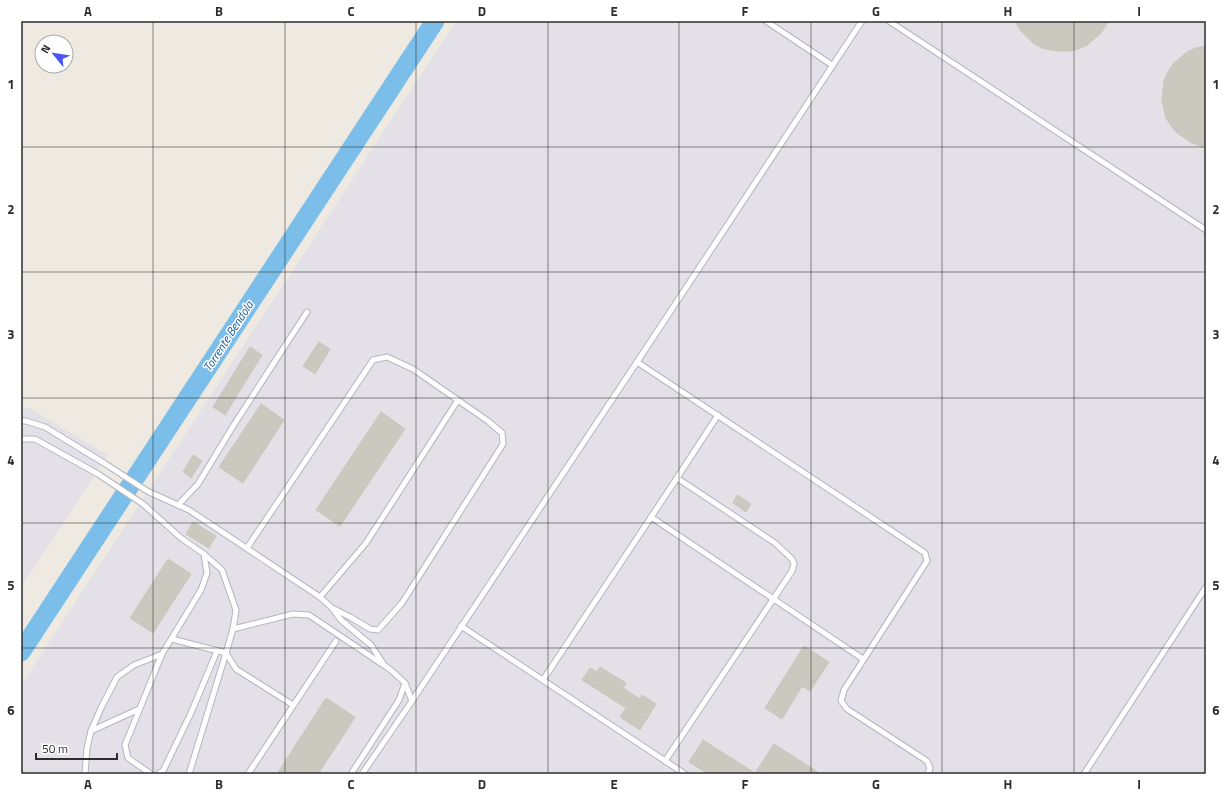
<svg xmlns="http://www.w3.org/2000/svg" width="1227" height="795" viewBox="0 0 1227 795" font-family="'Titillium Web',sans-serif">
<rect width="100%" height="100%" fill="#eeeae1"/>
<g fill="#e3e1e7">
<path d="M 456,21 L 1206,21 L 1206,774 L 21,774 L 21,685 Z"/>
<path d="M 29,408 L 108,455 L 21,587 L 21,409 Z"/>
</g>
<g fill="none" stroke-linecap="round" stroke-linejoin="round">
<path stroke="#7abee9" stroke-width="19" d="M 21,652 L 435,21"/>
</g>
<g fill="#cac8bf" stroke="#c9c6ba">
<path d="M 1015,21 L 1109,21 L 1101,33 L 1087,45 L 1078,49 L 1069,51 L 1060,51 L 1050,50 L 1042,48 L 1033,43 L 1020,30 Z"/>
<path d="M 1206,46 L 1206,148 L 1192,143 L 1177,133 L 1171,126 L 1166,118 L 1162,100 L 1164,81 L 1168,72 L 1173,64 L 1187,52 L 1196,48 Z"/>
<path d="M 319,342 L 330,349 L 315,374 L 303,366 Z"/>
<path d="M 250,347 L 262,355 L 225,415 L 213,407 Z"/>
<path d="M 261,404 L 284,420 L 243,483 L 219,467 Z"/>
<path d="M 381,412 L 405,429 L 340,526 L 316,510 Z"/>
<path d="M 193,455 L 202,461 L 191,478 L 183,472 Z"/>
<path d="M 737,495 L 751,504 L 746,512 L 733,503 Z"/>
<path d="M 193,522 L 216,536 L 209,548 L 186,534 Z"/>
<path d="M 168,559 L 191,574 L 153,633 L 130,618 Z"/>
<path d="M 804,646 L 829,662 L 810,691 L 802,686 L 782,719 L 765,708 Z"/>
<path d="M 600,667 L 626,683 L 623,688 L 640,699 L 642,695 L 656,704 L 640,730 L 620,717 L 626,708 L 582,680 L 590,668 L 597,672 Z"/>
<path d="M 326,698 L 355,717 L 343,736 L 318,774 L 277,774 Z"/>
<path d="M 703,740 L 755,773 L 774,744 L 821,774 L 708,774 L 689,762 Z"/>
</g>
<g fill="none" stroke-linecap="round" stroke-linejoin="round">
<g stroke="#b4b5c0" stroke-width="7">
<g id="service">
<path d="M 766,21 L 832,65"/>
<path d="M 889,21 L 1206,230"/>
<path d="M 637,362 L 925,553 L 927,561 L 844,690 L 841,701 L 847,709 L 927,761 L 930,768 L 928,774"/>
<path d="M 21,421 L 26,421 L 45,427 L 104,463 L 147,491 L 189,510 L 320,597 L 332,608 L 341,620 L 371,645 L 384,665 L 392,671 L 405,683 L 412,701 L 637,362 L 862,21"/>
<path d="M 21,439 L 35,439 L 98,474 L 143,504 L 181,538 L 204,554 L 222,570 L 236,610 L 233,629 L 226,653 L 236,669 L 293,705"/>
<path d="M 178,505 L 198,484 L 235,423 L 307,312"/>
<path d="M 651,517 L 863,659"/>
<path d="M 247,548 L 373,360 L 387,357 L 413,369 L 488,421 L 502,433 L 503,444 L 402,603 L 378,630 L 370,629 L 350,617 L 334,609"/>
<path d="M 320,597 L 366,543 L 458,400"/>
<path d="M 461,626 L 685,774"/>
<path d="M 233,629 L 293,614 L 309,615 L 382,664"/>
<path d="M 172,639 L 226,653 L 189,774"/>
<path d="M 543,680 L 677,478 L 718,415"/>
<path d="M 91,731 L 139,709"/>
<path d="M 665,761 L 792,571 L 794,564 L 792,559 L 775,543 L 677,478"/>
<path d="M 85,774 L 87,748 L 91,731 L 101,708 L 117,677 L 134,665 L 162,654"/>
<path d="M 151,774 L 128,758 L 125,745 L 162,654 L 201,590 L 207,573 L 204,554"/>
<path d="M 158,774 L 163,771 L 191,713 L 217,651"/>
<path d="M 248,774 L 336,641"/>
<path d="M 351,774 L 399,700 L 405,683"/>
<path d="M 362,774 L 412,701"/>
<path d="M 1084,774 L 1206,587"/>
</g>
</g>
<use href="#service" stroke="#fff" stroke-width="5"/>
</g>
<path fill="none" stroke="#2d2d2d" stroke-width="1" stroke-opacity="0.55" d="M 153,21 L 153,774M 285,21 L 285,774M 416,21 L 416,774M 548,21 L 548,774M 679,21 L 679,774M 811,21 L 811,774M 942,21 L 942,774M 1074,21 L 1074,774M 21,147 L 1206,147M 21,272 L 1206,272M 21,398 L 1206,398M 21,523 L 1206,523M 21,648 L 1206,648"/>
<g text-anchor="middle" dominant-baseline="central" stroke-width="3" stroke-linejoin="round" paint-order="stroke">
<g font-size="12" font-style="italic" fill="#155b9a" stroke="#fff">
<text transform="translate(228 336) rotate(-57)">Torrente Bendola</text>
</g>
</g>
<rect width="1227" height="795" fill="none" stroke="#ffffff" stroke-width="44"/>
<g transform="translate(54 54) rotate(300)"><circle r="19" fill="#ffffff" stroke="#ababab"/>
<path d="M0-3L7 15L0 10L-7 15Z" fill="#4b55f1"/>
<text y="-6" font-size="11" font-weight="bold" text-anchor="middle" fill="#2d2d2d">N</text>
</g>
<path d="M36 753v6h81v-6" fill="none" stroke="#2d2d2d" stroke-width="2"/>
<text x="42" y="753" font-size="12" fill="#2d2d2d" stroke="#ffffff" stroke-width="3" paint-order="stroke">50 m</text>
<rect x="22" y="22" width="1183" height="751" fill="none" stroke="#2d2d2d" stroke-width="1.5"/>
<g font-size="13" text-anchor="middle" font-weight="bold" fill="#2d2d2d">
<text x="88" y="16">A</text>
<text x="219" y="16">B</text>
<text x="351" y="16">C</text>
<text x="482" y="16">D</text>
<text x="614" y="16">E</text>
<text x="745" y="16">F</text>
<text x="876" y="16">G</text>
<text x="1008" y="16">H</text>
<text x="1139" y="16">I</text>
<text x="11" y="89">1</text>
<text x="1216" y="89">1</text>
<text x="11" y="214">2</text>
<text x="1216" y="214">2</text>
<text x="11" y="339">3</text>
<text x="1216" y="339">3</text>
<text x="11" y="465">4</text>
<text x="1216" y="465">4</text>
<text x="11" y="590">5</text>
<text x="1216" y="590">5</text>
<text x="11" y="715">6</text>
<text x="1216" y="715">6</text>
<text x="88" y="789">A</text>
<text x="219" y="789">B</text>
<text x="351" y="789">C</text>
<text x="482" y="789">D</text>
<text x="614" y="789">E</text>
<text x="745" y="789">F</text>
<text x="876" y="789">G</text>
<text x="1008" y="789">H</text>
<text x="1139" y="789">I</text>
</g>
</svg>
